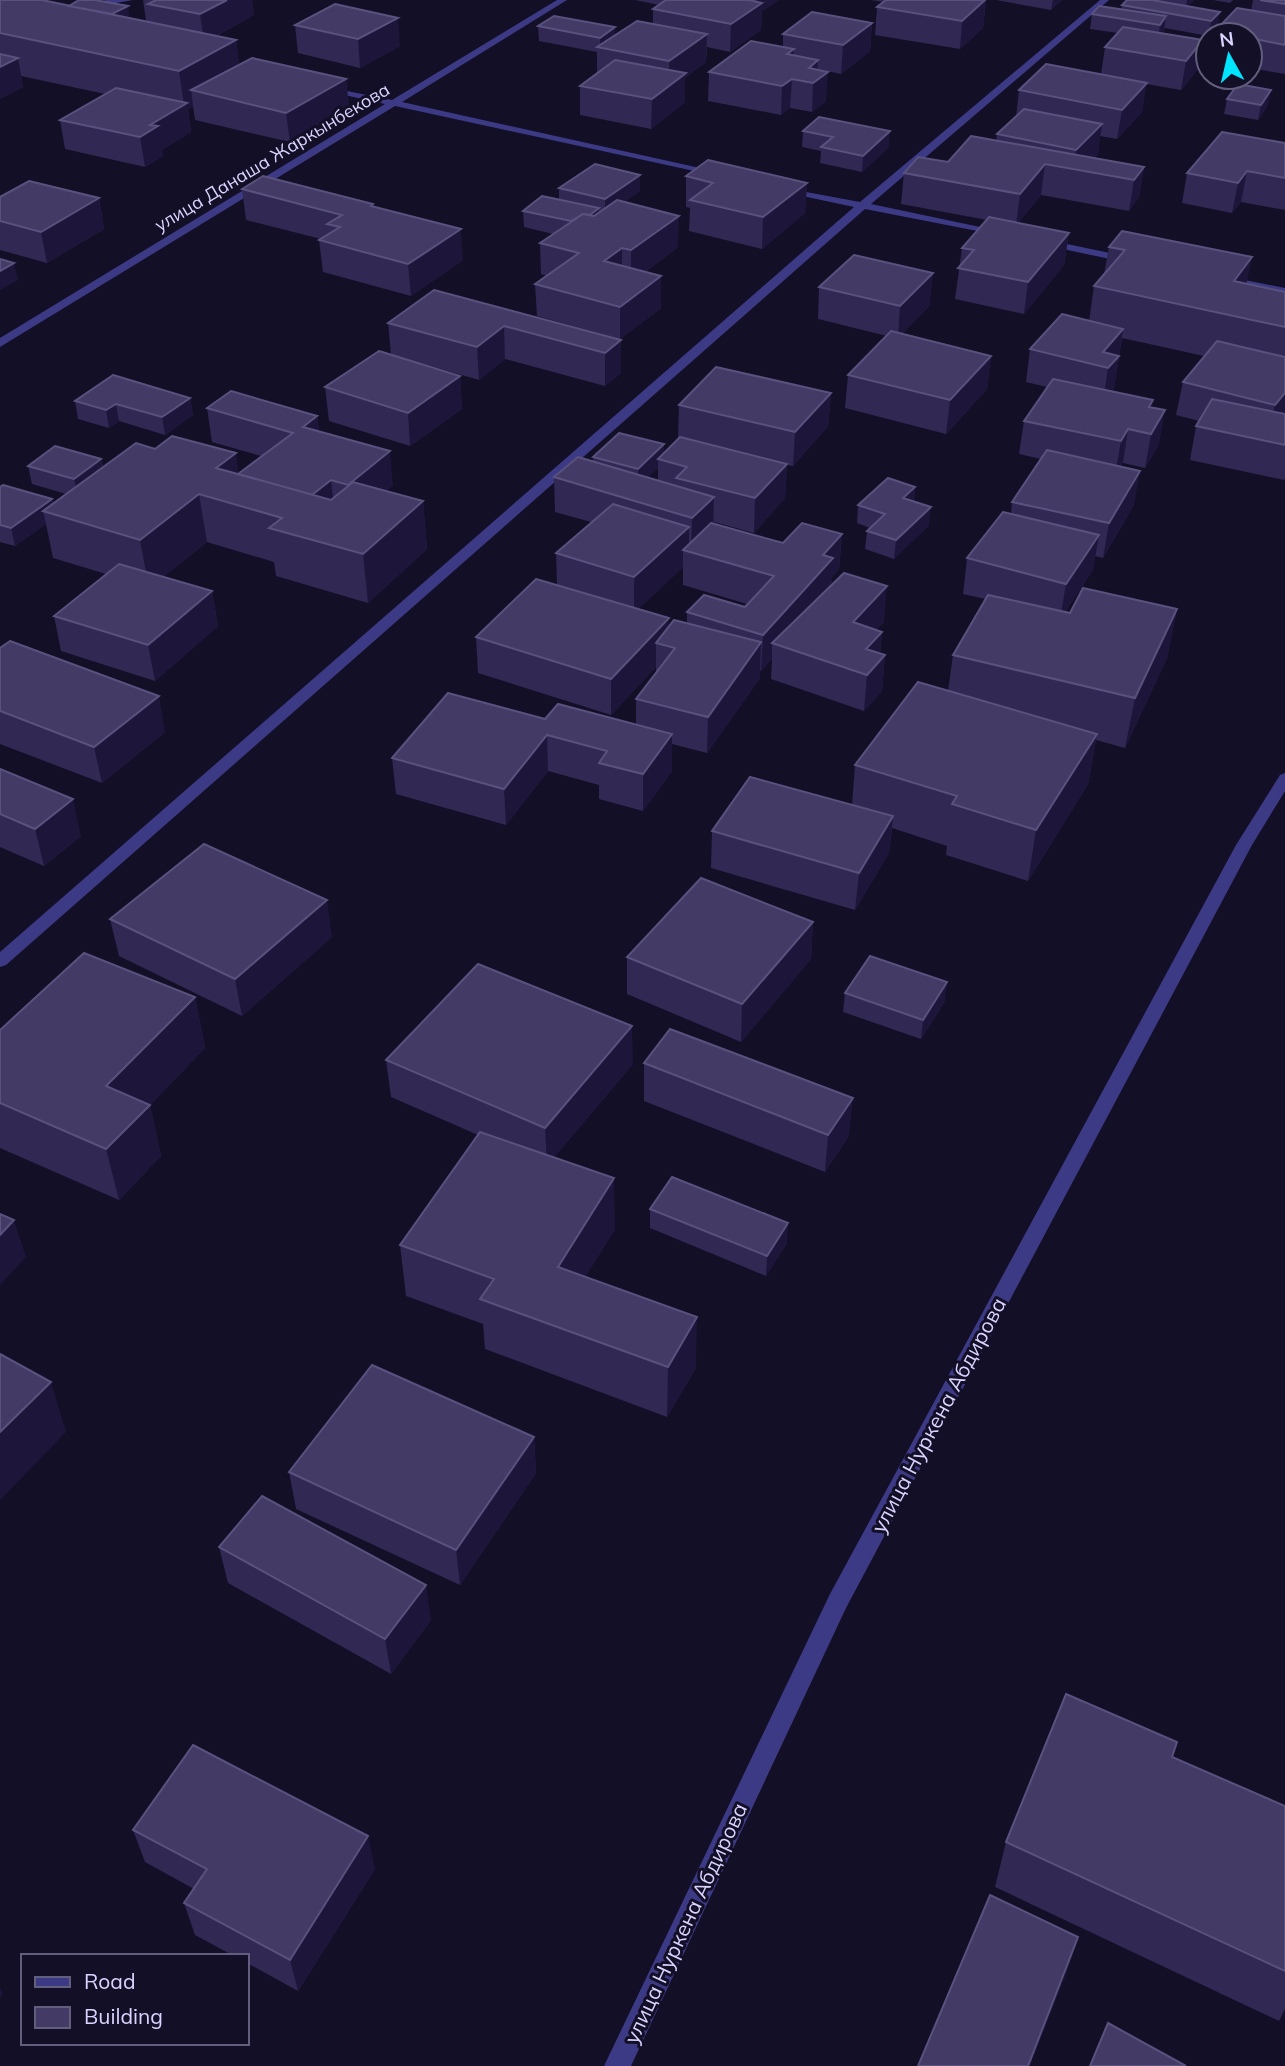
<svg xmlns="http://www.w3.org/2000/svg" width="1285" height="2066" viewBox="0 0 1285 2066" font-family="Mulish,sans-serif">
<rect width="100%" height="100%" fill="#130f26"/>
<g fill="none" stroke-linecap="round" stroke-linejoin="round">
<g fill="#3d3a85" fill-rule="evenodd">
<path d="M 107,0 L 133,0 L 87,8 L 83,5 Z"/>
<path d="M 557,0 L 567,0 L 402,102 L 718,172 L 723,175 L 722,177 L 395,106 L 0,347 L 0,338 L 385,104 L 322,90 L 322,86 L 392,100 Z"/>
<path d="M 1100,0 L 1109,0 L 871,204 L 999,231 L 1004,234 L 1003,236 L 865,209 L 6,965 L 0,967 L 0,952 L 854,207 L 779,191 L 779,187 L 860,202 Z"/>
<path d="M 1043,239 L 1129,257 L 1135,260 L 1129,263 L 1039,244 L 1039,240 Z"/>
<path d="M 1225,276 L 1285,288 L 1285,294 L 1221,281 L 1221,277 Z"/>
<path d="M 1285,773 L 1285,791 L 1252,845 L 846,1608 L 631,2066 L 604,2066 L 830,1594 L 1236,845 L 1280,775 Z"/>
</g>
</g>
<g fill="#312854" fill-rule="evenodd">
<path d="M 0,0 L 129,18 L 146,21 L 143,0 L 252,0 L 254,15 L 216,36 L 236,40 L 239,65 L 346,79 L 349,108 L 290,142 L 195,120 L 193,106 L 188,110 L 191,132 L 162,150 L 163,156 L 145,167 L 65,149 L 60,120 L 105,94 L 21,76 L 23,87 L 0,99 Z"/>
<path d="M 635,0 L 666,0 L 659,5 Z"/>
<path d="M 666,0 L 779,0 L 762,11 L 761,30 L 730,52 L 707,47 L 706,62 L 685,78 L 685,102 L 651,129 L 580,115 L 580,86 L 597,73 L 597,52 L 539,41 L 538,26 L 615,27 L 615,35 L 653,24 L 653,9 Z"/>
<path d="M 871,0 L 986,0 L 983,28 L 960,49 L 875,35 L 877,7 L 883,2 Z"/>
<path d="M 996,0 L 1062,0 L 1051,10 Z"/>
<path d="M 1127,0 L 1194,0 L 1187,6 L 1220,12 L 1217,27 L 1208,36 L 1165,28 L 1162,34 L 1203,40 L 1198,69 L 1181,90 L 1146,84 L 1142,112 L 1117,139 L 1100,136 L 1098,154 L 1094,158 L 1144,167 L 1139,197 L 1129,211 L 1041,195 L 1018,223 L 1069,233 L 1064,265 L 1024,314 L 955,299 L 962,248 L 987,220 L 901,204 L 904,173 L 948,162 L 996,141 L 997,134 L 1016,117 L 1019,90 L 1101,74 L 1105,47 L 1118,33 L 1090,29 L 1092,14 L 1121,10 L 1122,5 Z"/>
<path d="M 1213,0 L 1233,0 L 1230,3 Z"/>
<path d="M 1253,0 L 1285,0 L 1285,74 L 1250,68 L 1250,35 L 1214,35 L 1214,32 L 1251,11 Z"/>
<path d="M 872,23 L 870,51 L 841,74 L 818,69 L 826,101 L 812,112 L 790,108 L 781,115 L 708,101 L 709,72 L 783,47 L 783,34 Z"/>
<path d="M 295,25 L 400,46 L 360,68 L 298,53 Z"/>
<path d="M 1227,99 L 1268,105 L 1258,120 L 1224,114 Z"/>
<path d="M 803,131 L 889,147 L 862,172 L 820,163 L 821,151 L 802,147 Z"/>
<path d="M 1285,143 L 1285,210 L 1241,202 L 1232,213 L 1182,203 L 1187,173 Z"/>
<path d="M 640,175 L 640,191 L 624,202 L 678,247 L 645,272 L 661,276 L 661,308 L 620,339 L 537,316 L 535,284 L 547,276 L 541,274 L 540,243 L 553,234 L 524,227 L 523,211 L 559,200 L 559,188 Z"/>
<path d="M 686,176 L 807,183 L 805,213 L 762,249 L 689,231 L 690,208 L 686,207 Z"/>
<path d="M 242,189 L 374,207 L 463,260 L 411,296 L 323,272 L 319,240 L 321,239 L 246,220 Z"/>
<path d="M 0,197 L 99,198 L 104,229 L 47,263 L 0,250 Z"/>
<path d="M 1122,231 L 1246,284 L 1285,292 L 1285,478 L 1284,480 L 1190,460 L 1196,426 L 1199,421 L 1176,415 L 1183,382 L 1204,356 L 1122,338 L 1114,388 L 1112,391 L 1152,408 L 1159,444 L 1145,468 L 1123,463 L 1120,466 L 1134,505 L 1103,558 L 1095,556 L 1093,570 L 1065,612 L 1070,613 L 1177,609 L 1167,658 L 1125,748 L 1096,740 L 1088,784 L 1028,881 L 946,855 L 947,846 L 892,828 L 889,853 L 855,910 L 711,868 L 712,831 L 852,805 L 855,765 L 948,691 L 953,655 L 985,599 L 963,594 L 967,558 L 1011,514 L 1012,502 L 1041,459 L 1019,454 L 1024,421 L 1047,387 L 1026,382 L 1030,349 L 1089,321 L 1094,286 L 1104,274 L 1109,247 Z"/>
<path d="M 819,287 L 930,305 L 902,334 L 991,356 L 987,389 L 946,434 L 845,408 L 848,375 L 887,336 L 818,319 Z"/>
<path d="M 434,290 L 621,340 L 621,373 L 605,386 L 505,359 L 479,380 L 410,360 L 460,376 L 462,409 L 410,446 L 329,421 L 325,387 L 391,355 L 388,323 Z"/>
<path d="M 831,393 L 828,426 L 793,466 L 787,465 L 785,498 L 754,533 L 714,522 L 714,524 L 783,543 L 842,534 L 839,569 L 832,577 L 831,585 L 884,622 L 876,630 L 882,632 L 880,654 L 885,655 L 882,691 L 864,711 L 771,679 L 772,659 L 761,671 L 760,670 L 760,678 L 707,753 L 672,744 L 672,771 L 643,811 L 599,799 L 599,785 L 548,771 L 506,825 L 396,794 L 392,758 L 545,719 L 636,725 L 636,699 L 656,672 L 656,667 L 611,715 L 478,673 L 476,637 L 557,585 L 556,553 L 591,522 L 555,512 L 554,477 L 593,461 L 593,457 L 664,454 L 678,438 L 679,405 ZM 658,468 L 658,480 L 648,477 ZM 683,567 L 683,585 L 747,604 L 745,607 L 687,612 L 687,624 L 669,627 L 638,609 Z"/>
<path d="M 190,398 L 193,415 L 165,435 L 119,421 L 109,428 L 78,419 L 75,401 Z"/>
<path d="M 207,408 L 317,416 L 319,431 L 393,485 L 386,491 L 423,501 L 427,549 L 368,603 L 276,576 L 274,562 L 207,542 L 163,577 L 212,591 L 218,626 L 155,681 L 61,651 L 54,616 L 106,574 L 53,558 L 46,524 L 15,546 L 0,542 L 0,487 L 52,499 L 53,503 L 66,494 L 32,484 L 28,466 L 101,459 L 103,467 L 239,473 L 261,456 L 212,442 Z"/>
<path d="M 915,487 L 914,502 L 929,525 L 894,559 L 865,549 L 867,531 L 870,528 L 857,523 L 858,505 Z"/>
<path d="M 0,648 L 165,732 L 102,783 L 0,744 Z"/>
<path d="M 0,769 L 81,836 L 44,866 L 0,847 Z"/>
<path d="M 110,919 L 332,937 L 242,1016 L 119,956 Z"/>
<path d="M 813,922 L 811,959 L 741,1042 L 627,994 L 627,957 Z"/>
<path d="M 845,993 L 945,1001 L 921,1039 L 843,1012 Z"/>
<path d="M 195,997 L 205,1048 L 150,1105 L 161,1156 L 119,1200 L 0,1148 L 0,1030 Z"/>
<path d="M 386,1060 L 633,1064 L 554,1157 L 615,1229 L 585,1277 L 696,1368 L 667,1417 L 485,1349 L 483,1324 L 406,1296 L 400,1245 L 478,1135 L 391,1097 Z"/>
<path d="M 644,1063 L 849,1136 L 825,1172 L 644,1101 Z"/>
<path d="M 650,1209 L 787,1243 L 766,1276 L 650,1228 Z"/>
<path d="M 534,1437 L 536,1473 L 460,1585 L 296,1509 L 289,1472 Z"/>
<path d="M 219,1547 L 431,1620 L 391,1674 L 228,1583 Z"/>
<path d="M 1172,1757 L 1285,1806 L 1285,2009 L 1279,2021 L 995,1887 L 1006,1842 Z"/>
<path d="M 133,1830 L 375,1869 L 298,1991 L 247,1963 L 247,1956 L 234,1956 L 195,1935 L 184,1903 L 194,1889 L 145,1862 Z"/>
</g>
<g fill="#1d163a">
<path d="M 227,0 L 252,0 L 254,15 L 204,42 L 200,14 Z"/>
<path d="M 757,0 L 779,0 L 762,11 L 761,30 L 730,52 L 731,24 L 757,6 Z"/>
<path d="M 986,0 L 983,28 L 960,49 L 962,21 Z"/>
<path d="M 1053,0 L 1062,0 L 1051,10 Z"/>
<path d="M 1187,0 L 1194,0 L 1186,8 Z"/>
<path d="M 128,6 L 130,20 L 112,14 Z"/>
<path d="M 1220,12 L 1217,27 L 1209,35 L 1211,21 Z"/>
<path d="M 1166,16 L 1164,31 L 1158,39 L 1160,25 Z"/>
<path d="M 398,18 L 400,46 L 360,68 L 358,39 Z"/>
<path d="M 872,23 L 870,51 L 841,74 L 843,45 Z"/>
<path d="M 615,27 L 615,42 L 600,48 L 600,38 Z"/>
<path d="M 707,34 L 706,62 L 685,78 L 685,102 L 651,129 L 652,99 L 669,86 L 669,61 Z"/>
<path d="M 236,40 L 241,79 L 191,90 L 193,106 L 188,110 L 191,132 L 162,150 L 163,156 L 145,167 L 140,137 L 150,125 L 184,105 L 179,71 Z"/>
<path d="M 1203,40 L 1198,69 L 1181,90 L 1186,61 Z"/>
<path d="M 794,49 L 790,108 L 781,115 L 782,86 L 787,54 Z"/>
<path d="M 18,58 L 23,87 L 0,99 L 0,67 Z"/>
<path d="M 818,60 L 817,80 L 828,72 L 826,101 L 812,112 L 813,83 L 809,68 Z"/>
<path d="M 346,79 L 349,108 L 290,142 L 286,113 Z"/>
<path d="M 1147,83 L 1142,112 L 1117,139 L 1122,110 Z"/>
<path d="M 1271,90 L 1268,105 L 1258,120 L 1261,105 Z"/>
<path d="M 1102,124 L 1098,154 L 1081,171 L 1073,170 L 1076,150 Z"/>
<path d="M 890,131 L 889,147 L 862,172 L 863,156 Z"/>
<path d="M 1045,164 L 1041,195 L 1016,225 L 1020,194 Z"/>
<path d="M 1144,167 L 1139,197 L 1129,211 L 1134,180 Z"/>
<path d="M 1247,171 L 1241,202 L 1232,213 L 1238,183 Z"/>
<path d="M 640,175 L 640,191 L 605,215 L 605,199 Z"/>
<path d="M 807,183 L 805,213 L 762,249 L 763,217 Z"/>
<path d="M 99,198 L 104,229 L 47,263 L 41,232 Z"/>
<path d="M 599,208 L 599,225 L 580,223 Z"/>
<path d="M 679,216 L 678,247 L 631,282 L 631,250 Z"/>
<path d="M 461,229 L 463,260 L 411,296 L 408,264 Z"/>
<path d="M 1069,233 L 1064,265 L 1024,314 L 1028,282 Z"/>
<path d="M 622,248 L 622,280 L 604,261 Z"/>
<path d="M 1252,257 L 1243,301 L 1234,281 Z"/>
<path d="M 14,263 L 18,280 L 0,290 L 0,271 Z"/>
<path d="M 933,273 L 930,305 L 898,338 L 900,306 Z"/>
<path d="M 661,276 L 661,308 L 620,339 L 620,307 Z"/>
<path d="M 504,326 L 505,359 L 479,380 L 477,347 Z"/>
<path d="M 1123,329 L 1114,388 L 1103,401 L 1108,368 L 1103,352 Z"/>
<path d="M 621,340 L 621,373 L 605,386 L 605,353 Z"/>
<path d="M 991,356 L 987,389 L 946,434 L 950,400 Z"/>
<path d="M 460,376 L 462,409 L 410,446 L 408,413 Z"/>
<path d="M 831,393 L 828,426 L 793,466 L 795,432 Z"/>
<path d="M 1285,393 L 1285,416 L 1268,439 L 1275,405 Z"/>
<path d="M 190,398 L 193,415 L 165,435 L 162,417 Z"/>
<path d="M 116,404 L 119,421 L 109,428 L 106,410 Z"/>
<path d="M 1165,410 L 1159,444 L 1145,468 L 1151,434 Z"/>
<path d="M 317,416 L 321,449 L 303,427 Z"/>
<path d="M 1128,429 L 1123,463 L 1115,475 L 1121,441 Z"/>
<path d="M 664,444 L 664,461 L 658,459 L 658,468 L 638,487 L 638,469 Z"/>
<path d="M 390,451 L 393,485 L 351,519 L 348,485 Z"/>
<path d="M 236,453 L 239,475 L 216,468 Z"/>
<path d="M 101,459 L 104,477 L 78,497 L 74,479 Z"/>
<path d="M 787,464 L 785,498 L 754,533 L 755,498 Z"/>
<path d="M 1140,471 L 1134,505 L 1103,558 L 1109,523 Z"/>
<path d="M 331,480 L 335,515 L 311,496 Z"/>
<path d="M 915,487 L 914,505 L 903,498 Z"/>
<path d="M 199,494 L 207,542 L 149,588 L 140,540 Z"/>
<path d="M 714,497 L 713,531 L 691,552 L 692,518 Z"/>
<path d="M 52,499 L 55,514 L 43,511 L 46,524 L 15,546 L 11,528 Z"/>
<path d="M 423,501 L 427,549 L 368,603 L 363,554 Z"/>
<path d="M 931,507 L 929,525 L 894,559 L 896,540 Z"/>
<path d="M 689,527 L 689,552 L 683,550 L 683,567 L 634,613 L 634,577 Z"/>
<path d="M 842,534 L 839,569 L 832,577 L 831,593 L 772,643 L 772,659 L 761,671 L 763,635 L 823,555 Z"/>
<path d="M 1099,535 L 1093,570 L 1060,619 L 1066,584 Z"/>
<path d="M 887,586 L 884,622 L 850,658 L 853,622 Z"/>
<path d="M 212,591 L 218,626 L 155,681 L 148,645 Z"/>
<path d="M 1177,609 L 1167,658 L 1125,748 L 1135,698 Z"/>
<path d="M 669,618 L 668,646 L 656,643 L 656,667 L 611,715 L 611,679 Z"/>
<path d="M 882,632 L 879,662 L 885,655 L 882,691 L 864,711 L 867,675 L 866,649 Z"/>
<path d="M 761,642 L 760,678 L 707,753 L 708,717 Z"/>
<path d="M 159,696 L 165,732 L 102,783 L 94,747 Z"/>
<path d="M 672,734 L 672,771 L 643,811 L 643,774 Z"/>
<path d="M 1097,734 L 1088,784 L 1028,881 L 1036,830 Z"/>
<path d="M 547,735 L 548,771 L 506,825 L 504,789 Z"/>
<path d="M 73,799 L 81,836 L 44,866 L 35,829 Z"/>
<path d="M 893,816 L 889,853 L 855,910 L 859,873 Z"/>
<path d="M 327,900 L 332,937 L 242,1016 L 235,979 Z"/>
<path d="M 813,922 L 811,959 L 741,1042 L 742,1004 Z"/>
<path d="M 947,982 L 945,1001 L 921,1039 L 923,1020 Z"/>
<path d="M 195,997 L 205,1048 L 150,1105 L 161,1156 L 119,1200 L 106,1149 L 106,1086 Z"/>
<path d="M 632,1026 L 633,1064 L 547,1165 L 545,1128 Z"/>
<path d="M 853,1098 L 849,1136 L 825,1172 L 828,1135 Z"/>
<path d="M 614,1178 L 615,1229 L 560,1318 L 558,1267 Z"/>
<path d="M 14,1220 L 26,1257 L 0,1285 L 0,1235 Z"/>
<path d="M 788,1223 L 787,1243 L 766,1276 L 767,1256 Z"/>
<path d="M 697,1317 L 696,1368 L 667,1417 L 668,1367 Z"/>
<path d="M 51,1382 L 66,1432 L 0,1500 L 0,1432 Z"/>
<path d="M 534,1437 L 536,1473 L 460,1585 L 456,1550 Z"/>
<path d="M 426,1585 L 431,1620 L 391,1674 L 385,1639 Z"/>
<path d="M 368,1836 L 375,1869 L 298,1991 L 290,1960 Z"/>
<path d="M 1078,1937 L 1068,1969 L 1030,2066 L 1028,2066 Z"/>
<path d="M 0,1988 L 3,1994 L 0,1998 Z"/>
</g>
<g fill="#433a66" stroke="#5a527e" stroke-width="2">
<path d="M 0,0 L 42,0 L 236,40 L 179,71 L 0,33 Z"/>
<path d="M 79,0 L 95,0 L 128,6 L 112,14 L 69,6 Z"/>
<path d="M 156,0 L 227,0 L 200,14 L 148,4 Z"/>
<path d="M 666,0 L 749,0 L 762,3 L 731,24 L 653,9 Z"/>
<path d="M 886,0 L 985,0 L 962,21 L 877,7 Z"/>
<path d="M 1127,0 L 1152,0 L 1220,12 L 1211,21 L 1122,5 Z"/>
<path d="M 1260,0 L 1285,0 L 1285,4 Z"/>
<path d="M 335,4 L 398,18 L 358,39 L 295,25 Z"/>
<path d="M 1099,6 L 1166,16 L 1160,25 L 1092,14 Z"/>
<path d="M 1237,8 L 1285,16 L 1285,45 L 1250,38 L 1250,35 L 1230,35 L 1214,32 Z"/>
<path d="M 812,12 L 872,23 L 843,45 L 783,34 Z"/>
<path d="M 554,16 L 615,27 L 600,38 L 538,26 Z"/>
<path d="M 637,21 L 707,34 L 669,61 L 597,47 Z"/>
<path d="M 1123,27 L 1203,40 L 1186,61 L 1105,47 Z"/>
<path d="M 751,41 L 794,49 L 787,54 L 818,60 L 809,68 L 828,72 L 813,83 L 792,79 L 782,86 L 709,72 Z"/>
<path d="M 0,54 L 18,58 L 0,67 Z"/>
<path d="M 252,58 L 346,79 L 286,113 L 191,90 Z"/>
<path d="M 615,60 L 686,73 L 652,99 L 580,86 Z"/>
<path d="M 1046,64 L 1147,83 L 1122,110 L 1019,90 Z"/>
<path d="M 1238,84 L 1271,90 L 1261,105 L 1227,99 Z"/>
<path d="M 116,88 L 187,103 L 150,125 L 158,126 L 140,137 L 60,120 Z"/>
<path d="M 1024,109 L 1102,124 L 1076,150 L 997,134 Z"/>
<path d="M 819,117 L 890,131 L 863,156 L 821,147 L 833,137 L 803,131 Z"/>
<path d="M 1222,132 L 1285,143 L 1285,178 L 1247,171 L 1238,183 L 1187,173 Z"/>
<path d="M 971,136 L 1144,167 L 1134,180 L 1045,164 L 1020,194 L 904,173 L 918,157 L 948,162 Z"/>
<path d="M 708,160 L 807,183 L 763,217 L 690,200 L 713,183 L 686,176 Z"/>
<path d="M 595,164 L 640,175 L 605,199 L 559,188 Z"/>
<path d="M 263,176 L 373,204 L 371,206 L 461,229 L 408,264 L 319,240 L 340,227 L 327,224 L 342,215 L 242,189 Z"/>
<path d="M 29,181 L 99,198 L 41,232 L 0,221 L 0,197 Z"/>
<path d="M 542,196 L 599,208 L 590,215 L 583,214 L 571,221 L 523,211 Z"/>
<path d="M 617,200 L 679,216 L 631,250 L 622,248 L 604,261 L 661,276 L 620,307 L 535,284 L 579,253 L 540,243 L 583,214 L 594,216 Z"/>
<path d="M 989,217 L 1069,233 L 1028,282 L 958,268 L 974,250 L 962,248 Z"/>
<path d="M 1122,231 L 1252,257 L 1234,281 L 1285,292 L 1285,327 L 1094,286 L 1125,250 L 1109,247 Z"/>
<path d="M 854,255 L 933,273 L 900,306 L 819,287 Z"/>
<path d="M 0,259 L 14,263 L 0,271 Z"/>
<path d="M 434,290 L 621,340 L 605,353 L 504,326 L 477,347 L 388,323 Z"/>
<path d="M 1062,314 L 1123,329 L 1103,352 L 1119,356 L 1108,368 L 1030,349 Z"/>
<path d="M 891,331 L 991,356 L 950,400 L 848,375 Z"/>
<path d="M 1217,341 L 1285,357 L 1285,393 L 1275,405 L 1183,382 Z"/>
<path d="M 379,351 L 460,376 L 408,413 L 325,387 Z"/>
<path d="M 716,367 L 831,393 L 795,432 L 679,405 Z"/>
<path d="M 113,375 L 190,398 L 162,417 L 116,404 L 106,410 L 75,401 Z"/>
<path d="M 1053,379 L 1153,400 L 1149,407 L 1165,410 L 1151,434 L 1128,429 L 1121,441 L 1024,421 Z"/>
<path d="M 231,391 L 317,416 L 303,427 L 390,451 L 348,485 L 331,480 L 312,495 L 238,474 L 293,433 L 207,408 Z"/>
<path d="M 1212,399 L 1285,414 L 1285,445 L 1196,426 Z"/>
<path d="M 619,433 L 664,444 L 638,469 L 593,457 Z"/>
<path d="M 172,436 L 236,453 L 216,468 L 331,500 L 353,482 L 423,501 L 363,554 L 269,528 L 282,518 L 199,494 L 140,540 L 43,511 L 136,443 L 155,449 Z"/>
<path d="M 680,437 L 787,464 L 755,498 L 676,478 L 687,467 L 658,459 Z"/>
<path d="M 55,446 L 101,459 L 74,479 L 28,466 Z"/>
<path d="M 1047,450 L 1140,471 L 1109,523 L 1012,502 Z"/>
<path d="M 578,457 L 714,497 L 692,518 L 554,477 Z"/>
<path d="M 888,478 L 915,487 L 903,498 L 931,507 L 896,540 L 867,531 L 885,514 L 858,505 Z"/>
<path d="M 3,485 L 52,499 L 11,528 L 0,525 L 0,487 Z"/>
<path d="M 613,504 L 689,527 L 634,577 L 556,553 Z"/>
<path d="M 1003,512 L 1099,535 L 1066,584 L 967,558 Z"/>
<path d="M 711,523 L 783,543 L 802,523 L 842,534 L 823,555 L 833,558 L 763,635 L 687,612 L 704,595 L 745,607 L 774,576 L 683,550 Z"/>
<path d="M 119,564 L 212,591 L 148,645 L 54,616 Z"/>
<path d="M 844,573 L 887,586 L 853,622 L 882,632 L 866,649 L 885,655 L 867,675 L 772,643 Z"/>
<path d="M 536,579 L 669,618 L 611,679 L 476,637 Z"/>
<path d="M 1083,588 L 1177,609 L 1135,698 L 953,655 L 988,595 L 1070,613 Z"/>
<path d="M 674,620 L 761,642 L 708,717 L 636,699 L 675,648 L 656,643 Z"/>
<path d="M 10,641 L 159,696 L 94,747 L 0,711 L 0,648 Z"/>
<path d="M 918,682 L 1097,734 L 1036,830 L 952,804 L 957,796 L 855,765 Z"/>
<path d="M 448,693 L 545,719 L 558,704 L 672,734 L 643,774 L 599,763 L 607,751 L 547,735 L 504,789 L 392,758 Z"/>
<path d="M 0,769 L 73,799 L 35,829 L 0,814 Z"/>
<path d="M 750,777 L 893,816 L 859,873 L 712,831 Z"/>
<path d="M 204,844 L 327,900 L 235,979 L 110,919 Z"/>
<path d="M 701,878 L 813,922 L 742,1004 L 627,957 Z"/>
<path d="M 84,953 L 195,997 L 106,1086 L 150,1105 L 106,1149 L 0,1103 L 0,1030 Z"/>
<path d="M 870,956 L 947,982 L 923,1020 L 845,993 Z"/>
<path d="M 478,964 L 632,1026 L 545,1128 L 386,1060 Z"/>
<path d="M 670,1029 L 853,1098 L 828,1135 L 644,1063 Z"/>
<path d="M 480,1132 L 614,1178 L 558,1267 L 697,1317 L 668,1367 L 480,1299 L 494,1279 L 400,1245 Z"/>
<path d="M 672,1177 L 788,1223 L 767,1256 L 650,1209 Z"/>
<path d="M 0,1214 L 14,1220 L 0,1235 Z"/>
<path d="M 0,1354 L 51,1382 L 0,1432 Z"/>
<path d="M 372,1365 L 534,1437 L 456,1550 L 289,1472 Z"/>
<path d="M 262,1496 L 426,1585 L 385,1639 L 219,1547 Z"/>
<path d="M 1066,1694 L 1177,1742 L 1172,1757 L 1285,1806 L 1285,1971 L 1006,1842 Z"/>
<path d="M 193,1745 L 368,1836 L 290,1960 L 184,1903 L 207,1869 L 133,1830 Z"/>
<path d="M 990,1895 L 1078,1937 L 1028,2066 L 918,2066 Z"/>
<path d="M 1108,2023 L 1186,2066 L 1090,2066 Z"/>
</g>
<g text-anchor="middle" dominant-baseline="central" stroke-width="6" stroke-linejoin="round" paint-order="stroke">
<g font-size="18" fill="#d9d4ff" stroke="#130f26">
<text transform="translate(272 157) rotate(-31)">улица Данаша Жаркынбекова</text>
</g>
<g font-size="21" fill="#d9d4ff" stroke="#130f26">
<text transform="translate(938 1415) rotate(-62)">улица Нуркена Абдирова</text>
<text transform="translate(685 1923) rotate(-65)">улица Нуркена Абдирова</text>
</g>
</g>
<rect x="21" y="1954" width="228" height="91" fill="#130f26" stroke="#625e7d" stroke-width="2"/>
<rect x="35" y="1977" width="35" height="10" fill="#3d3a85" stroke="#625e7d" stroke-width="2"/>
<text x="84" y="1989" font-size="21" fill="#d9d4ff">Road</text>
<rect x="35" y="2007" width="35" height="21" fill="#433a66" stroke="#625e7d" stroke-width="2"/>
<text x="84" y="2024" font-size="21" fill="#d9d4ff">Building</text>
<g transform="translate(1229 56) rotate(352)"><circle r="33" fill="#130f26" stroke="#625e7d" stroke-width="2"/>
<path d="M0-5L12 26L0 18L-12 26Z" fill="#00e5ff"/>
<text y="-10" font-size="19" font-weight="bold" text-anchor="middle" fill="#d9d4ff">N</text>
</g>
</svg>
